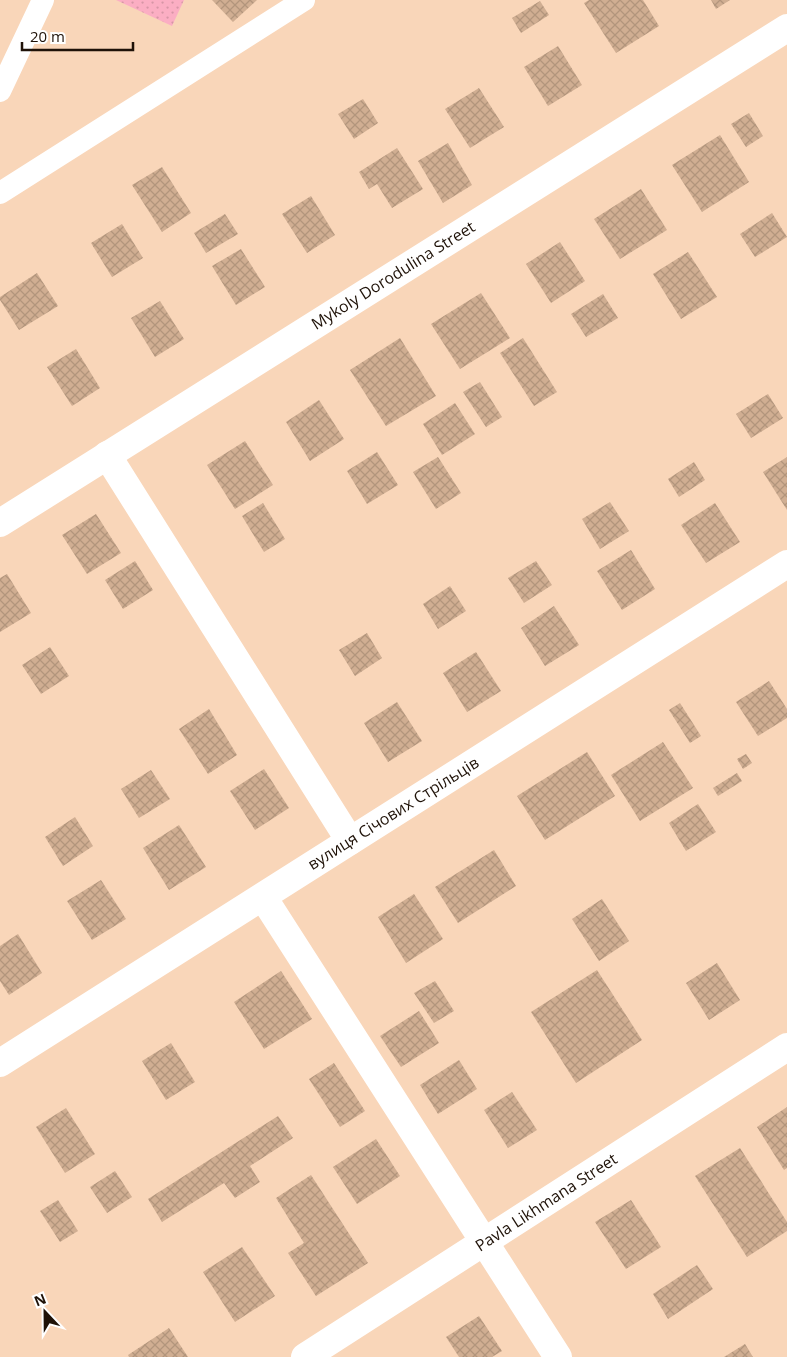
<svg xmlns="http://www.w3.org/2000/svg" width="787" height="1357" viewBox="0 0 787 1357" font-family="'Open Sans',sans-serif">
<defs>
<pattern id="park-dots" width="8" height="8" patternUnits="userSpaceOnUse" patternTransform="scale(1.25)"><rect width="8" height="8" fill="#fbaec3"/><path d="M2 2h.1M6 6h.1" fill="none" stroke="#d795a6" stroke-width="1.8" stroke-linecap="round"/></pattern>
<pattern id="building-cross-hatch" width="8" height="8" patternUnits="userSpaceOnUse" patternTransform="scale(1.25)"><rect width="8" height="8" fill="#d0ae92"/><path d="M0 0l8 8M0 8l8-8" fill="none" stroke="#b2957c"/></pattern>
</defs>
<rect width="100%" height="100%" fill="#f9d6b9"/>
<path fill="url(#park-dots)" d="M 116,0 L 184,0 L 172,26 Z"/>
<g fill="url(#building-cross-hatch)">
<path d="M 212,0 L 257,0 L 233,22 Z"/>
<path d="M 589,0 L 643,0 L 659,26 L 616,53 L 584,3 Z"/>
<path d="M 711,0 L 730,0 L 716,9 Z"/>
<path d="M 540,1 L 549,15 L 521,33 L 512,18 Z"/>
<path d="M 558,46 L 582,85 L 548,106 L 524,67 Z"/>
<path d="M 479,88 L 504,127 L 470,148 L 445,109 Z"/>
<path d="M 363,99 L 378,123 L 354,139 L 338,114 Z"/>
<path d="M 749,113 L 763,136 L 746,147 L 731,124 Z"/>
<path d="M 720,135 L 749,182 L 702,212 L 672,165 Z"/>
<path d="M 448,143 L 472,185 L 443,203 L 418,161 Z"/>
<path d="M 397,148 L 423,189 L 392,208 L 377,184 L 369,189 L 359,172 Z"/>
<path d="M 162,167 L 191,213 L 162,232 L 132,185 Z"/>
<path d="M 641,189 L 667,230 L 620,259 L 594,219 Z"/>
<path d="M 311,196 L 335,235 L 307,253 L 282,214 Z"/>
<path d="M 772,213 L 787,237 L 755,257 L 740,234 Z"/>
<path d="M 225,214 L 238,234 L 206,253 L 194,233 Z"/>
<path d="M 122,224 L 143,258 L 112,277 L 91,243 Z"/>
<path d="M 560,242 L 585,281 L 551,303 L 526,264 Z"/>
<path d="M 241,249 L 265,287 L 236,305 L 212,266 Z"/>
<path d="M 688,252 L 717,297 L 681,319 L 653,274 Z"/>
<path d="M 37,273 L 58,306 L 19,330 L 0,300 L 0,297 Z"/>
<path d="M 481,293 L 510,338 L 460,369 L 431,324 Z"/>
<path d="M 603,294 L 618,318 L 586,337 L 571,314 Z"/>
<path d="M 160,301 L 184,339 L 155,357 L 131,318 Z"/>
<path d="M 400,338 L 436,396 L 386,426 L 350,370 Z"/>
<path d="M 523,338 L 557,392 L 534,406 L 500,353 Z"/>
<path d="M 76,349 L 100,388 L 72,406 L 47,367 Z"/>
<path d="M 480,382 L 502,417 L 486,427 L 463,392 Z"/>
<path d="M 768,394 L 783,418 L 751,438 L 736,414 Z"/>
<path d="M 319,400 L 344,439 L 310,461 L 286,422 Z"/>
<path d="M 455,403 L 475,434 L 442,455 L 423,424 Z"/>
<path d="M 245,441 L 273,485 L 235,509 L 207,465 Z"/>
<path d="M 377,452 L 398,485 L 367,504 L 347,471 Z"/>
<path d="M 438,457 L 461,493 L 436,509 L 413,472 Z"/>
<path d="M 787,457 L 787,510 L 763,472 Z"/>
<path d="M 694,462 L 705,480 L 679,497 L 668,479 Z"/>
<path d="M 610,502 L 629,531 L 600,549 L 582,519 Z"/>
<path d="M 263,503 L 285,539 L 264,552 L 242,516 Z"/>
<path d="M 715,503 L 740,542 L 706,563 L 681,525 Z"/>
<path d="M 96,514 L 121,553 L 87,574 L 62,535 Z"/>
<path d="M 631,550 L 655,589 L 622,610 L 597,571 Z"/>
<path d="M 135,561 L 153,590 L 123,609 L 105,580 Z"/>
<path d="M 536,561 L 552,585 L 524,603 L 508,578 Z"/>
<path d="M 7,574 L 31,613 L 0,632 L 0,578 Z"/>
<path d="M 450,586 L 466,611 L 438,629 L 423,604 Z"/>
<path d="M 554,606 L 579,645 L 545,666 L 521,628 Z"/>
<path d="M 367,633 L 382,658 L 355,676 L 339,650 Z"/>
<path d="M 50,647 L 69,676 L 41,694 L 22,665 Z"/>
<path d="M 476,652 L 501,691 L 467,712 L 443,673 Z"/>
<path d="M 769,681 L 787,709 L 787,718 L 758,736 L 736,702 Z"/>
<path d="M 397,702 L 422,741 L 388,762 L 364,723 Z"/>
<path d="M 680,703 L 701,736 L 690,743 L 669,710 Z"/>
<path d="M 209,709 L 237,755 L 208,774 L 179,729 Z"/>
<path d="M 663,742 L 693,788 L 640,821 L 611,775 Z"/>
<path d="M 587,752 L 615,796 L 545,840 L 517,796 Z"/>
<path d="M 746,754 L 752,763 L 743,769 L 737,759 Z"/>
<path d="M 264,769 L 289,808 L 255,830 L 230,791 Z"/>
<path d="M 151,770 L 170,799 L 139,818 L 121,789 Z"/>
<path d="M 737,773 L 742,781 L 718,796 L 713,788 Z"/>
<path d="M 698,804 L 716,832 L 686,851 L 669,823 Z"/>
<path d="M 75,817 L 93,846 L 63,866 L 45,837 Z"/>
<path d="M 179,825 L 206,867 L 169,890 L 143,848 Z"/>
<path d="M 494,850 L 516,886 L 458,923 L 435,887 Z"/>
<path d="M 101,880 L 126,919 L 92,940 L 67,901 Z"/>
<path d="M 414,894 L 443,939 L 406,963 L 378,917 Z"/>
<path d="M 602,899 L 629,941 L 599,961 L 572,919 Z"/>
<path d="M 18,934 L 42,973 L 9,995 L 0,981 L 0,946 Z"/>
<path d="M 717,963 L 740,1000 L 709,1020 L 686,983 Z"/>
<path d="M 597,970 L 642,1040 L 576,1083 L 531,1012 Z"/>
<path d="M 281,971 L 312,1019 L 264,1049 L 234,1002 Z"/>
<path d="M 435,981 L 454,1011 L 434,1023 L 414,993 Z"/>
<path d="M 419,1011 L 439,1043 L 401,1067 L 380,1036 Z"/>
<path d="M 171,1043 L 195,1082 L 166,1100 L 142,1061 Z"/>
<path d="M 459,1060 L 477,1089 L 438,1114 L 420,1085 Z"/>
<path d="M 334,1063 L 365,1111 L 340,1127 L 309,1079 Z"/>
<path d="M 512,1092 L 537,1130 L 508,1148 L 484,1110 Z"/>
<path d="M 787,1107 L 787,1168 L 784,1170 L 757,1127 Z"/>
<path d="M 66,1108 L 95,1154 L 65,1173 L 36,1127 Z"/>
<path d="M 278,1116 L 293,1138 L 250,1166 L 260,1182 L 235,1198 L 224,1183 L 162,1222 L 148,1199 Z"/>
<path d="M 376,1139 L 400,1176 L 357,1204 L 333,1167 Z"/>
<path d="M 740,1148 L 787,1222 L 787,1231 L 747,1257 L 695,1176 Z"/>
<path d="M 115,1171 L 132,1197 L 107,1213 L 90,1187 Z"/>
<path d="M 311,1175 L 368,1263 L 316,1296 L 288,1253 L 304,1243 L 276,1198 Z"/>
<path d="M 58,1200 L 78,1231 L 60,1242 L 40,1211 Z"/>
<path d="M 631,1200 L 661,1247 L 626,1269 L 595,1222 Z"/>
<path d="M 242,1247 L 275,1296 L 235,1322 L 203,1272 Z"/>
<path d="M 697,1265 L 713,1289 L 668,1319 L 653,1294 Z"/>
<path d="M 479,1316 L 502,1351 L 492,1357 L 459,1357 L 446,1337 Z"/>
<path d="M 169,1328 L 188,1357 L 129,1357 L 128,1355 Z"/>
<path d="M 745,1344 L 753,1357 L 724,1357 Z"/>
</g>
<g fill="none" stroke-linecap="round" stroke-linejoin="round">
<g stroke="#fff" stroke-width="22">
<path d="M 0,91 L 43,0"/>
<path d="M 0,193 L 304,0"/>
</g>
<g stroke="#fff" stroke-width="28">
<path d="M 107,455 L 350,841"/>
<path d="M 0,523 L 787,28"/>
<path d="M 263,897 L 558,1357"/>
<path d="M 0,1063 L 787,564"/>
<path d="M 305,1357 L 787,1047"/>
</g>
</g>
<g text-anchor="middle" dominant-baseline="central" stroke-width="4" stroke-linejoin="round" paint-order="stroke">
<g font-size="16" fill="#1f1208" stroke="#fff">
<text transform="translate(393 275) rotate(-32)">Mykoly Dorodulina Street</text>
<text transform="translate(393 813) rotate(-32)">вулиця Січових Стрільців</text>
<text transform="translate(546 1202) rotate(-33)">Pavla Likhmana Street</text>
</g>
</g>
<g transform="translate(45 1312) rotate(338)" stroke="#ffffff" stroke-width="4" paint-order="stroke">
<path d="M0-4L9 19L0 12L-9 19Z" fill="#1f1208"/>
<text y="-8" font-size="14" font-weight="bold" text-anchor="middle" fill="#1f1208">N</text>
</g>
<path d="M22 42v8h111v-8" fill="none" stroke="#1f1208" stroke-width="2.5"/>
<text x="30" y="42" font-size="15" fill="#1f1208" stroke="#ffffff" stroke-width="4" paint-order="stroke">20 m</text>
</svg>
